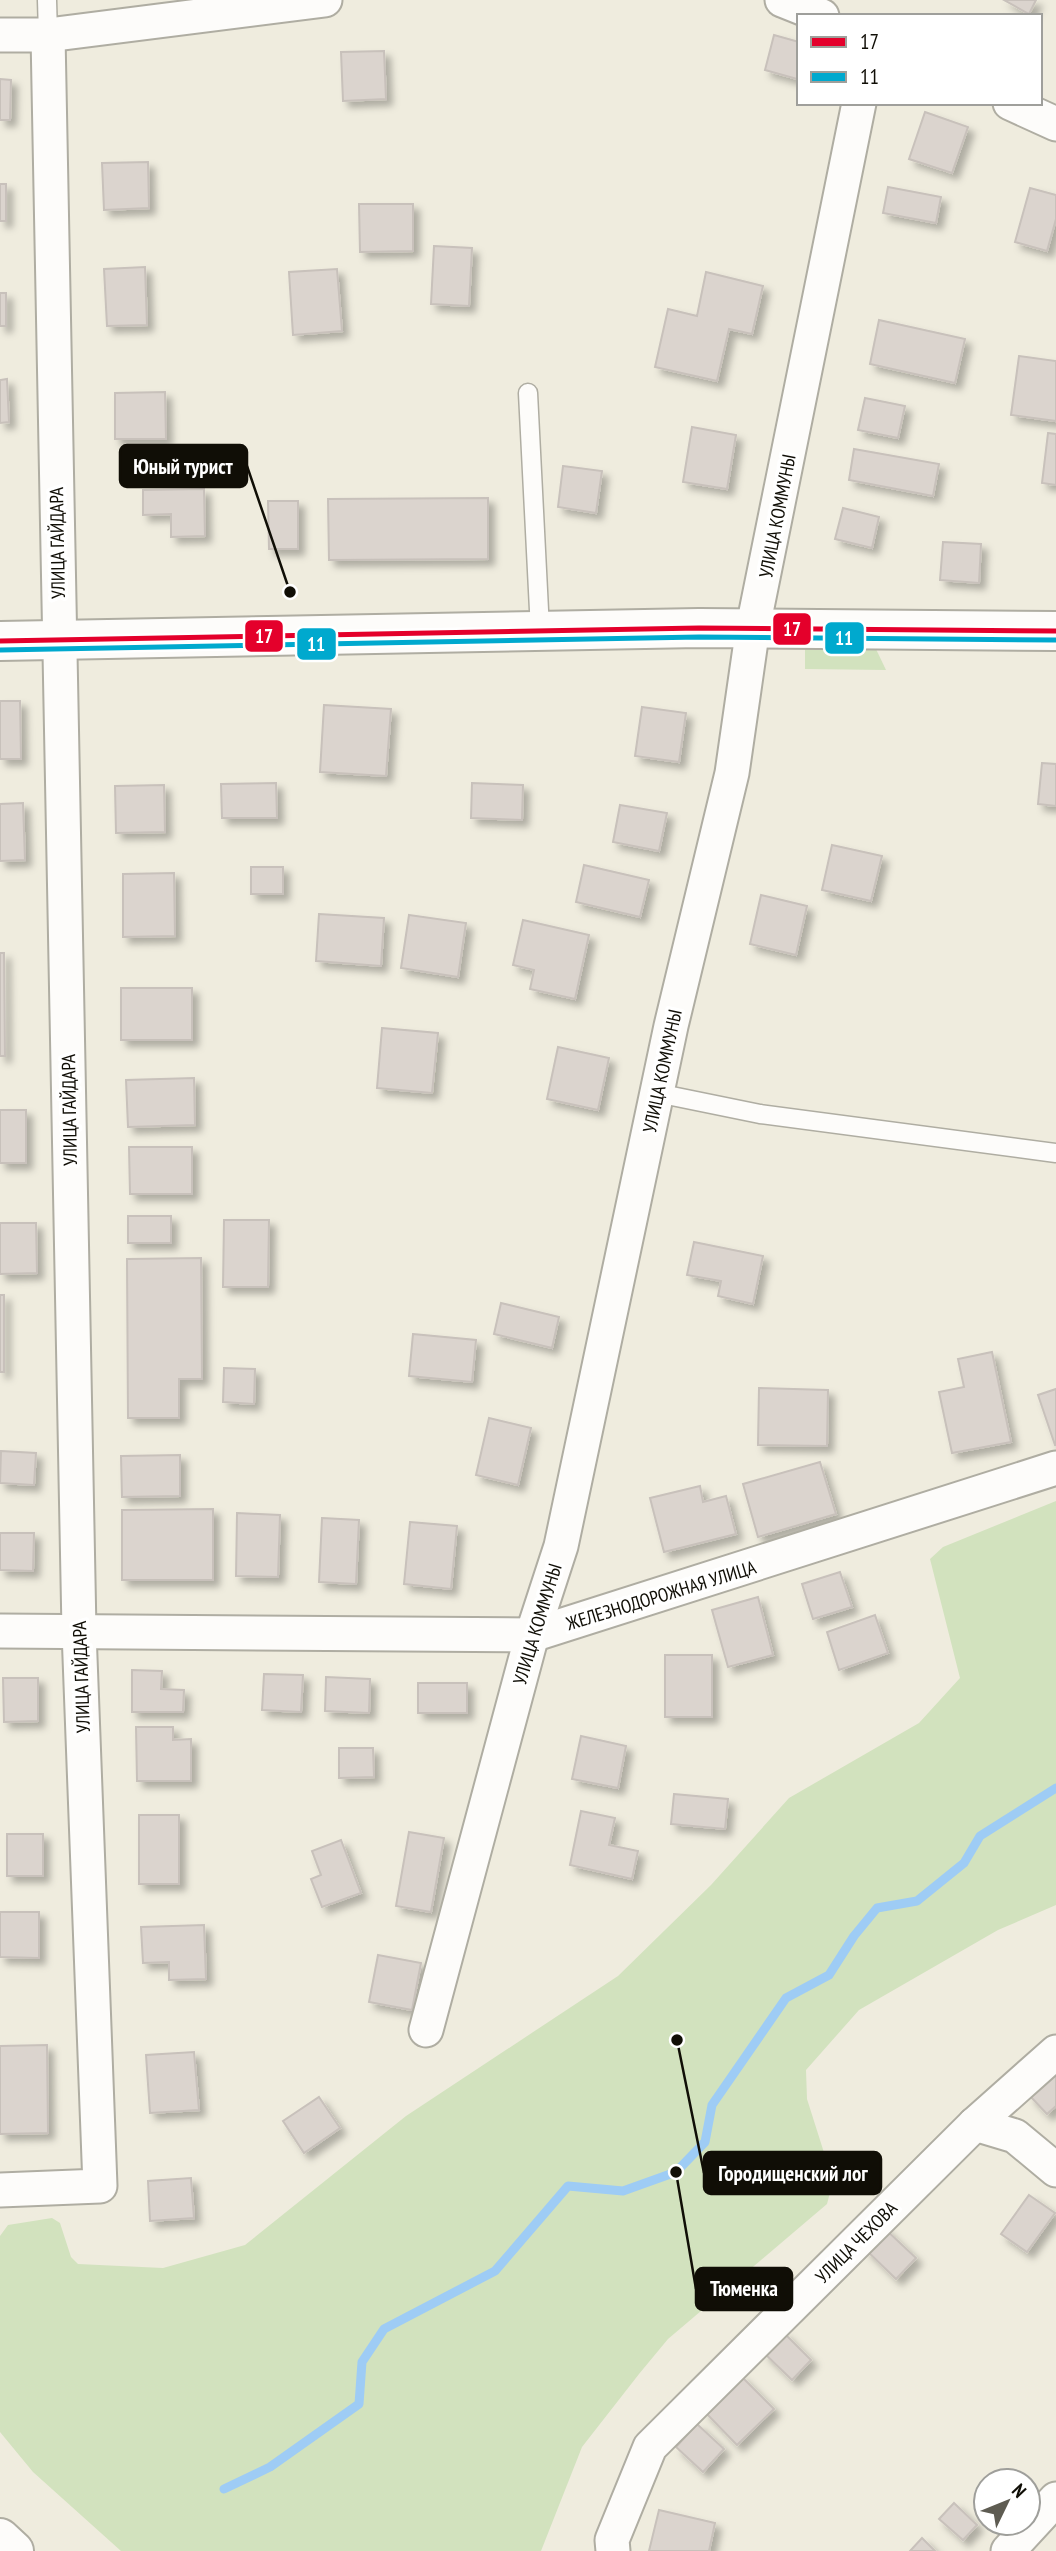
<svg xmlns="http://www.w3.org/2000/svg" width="1056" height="2551" viewBox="0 0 1056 2551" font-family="'PT Sans Narrow',sans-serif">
<defs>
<filter id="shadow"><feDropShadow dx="6" dy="6" stdDeviation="3.5" flood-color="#0004"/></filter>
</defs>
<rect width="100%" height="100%" fill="#efecde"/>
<g fill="#d2e2be">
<path d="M 805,646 L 875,647 L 886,670 L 805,669 Z"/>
<path d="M 1056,1501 L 1056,1905 L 998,1930 L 859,2010 L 806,2070 L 807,2099 L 833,2181 L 827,2204 L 668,2339 L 639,2374 L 582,2447 L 541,2551 L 121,2551 L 33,2472 L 0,2432 L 0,2236 L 8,2225 L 52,2218 L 60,2223 L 71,2257 L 78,2264 L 163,2268 L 245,2245 L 406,2116 L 618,1976 L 711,1885 L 789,1798 L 919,1723 L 960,1678 L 930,1559 L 943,1547 Z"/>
</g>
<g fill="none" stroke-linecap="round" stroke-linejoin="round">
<path stroke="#9eccf5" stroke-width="9" d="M 224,2489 L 270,2467 L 359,2404 L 362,2362 L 384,2329 L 495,2271 L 568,2186 L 623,2191 L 676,2172 L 705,2142 L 712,2105 L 786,1998 L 829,1975 L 854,1936 L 877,1908 L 917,1901 L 964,1863 L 980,1836 L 1056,1788"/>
</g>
<g fill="#dbd4ce" stroke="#c8c1bb" stroke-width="2" filter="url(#shadow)">
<path d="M 1004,0 L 1036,0 L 1029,14 Z"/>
<path d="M 774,35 L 799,42 L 797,79 L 765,70 Z"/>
<path d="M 384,51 L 386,99 L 343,101 L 341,52 Z"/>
<path d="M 0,79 L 11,80 L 10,120 L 0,120 Z"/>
<path d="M 925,112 L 968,127 L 952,173 L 909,159 Z"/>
<path d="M 148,162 L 149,208 L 104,210 L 102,163 Z"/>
<rect x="0" y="184" width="6" height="37"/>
<path d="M 888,187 L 941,197 L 936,223 L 883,213 Z"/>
<path d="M 1030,188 L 1056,195 L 1056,219 L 1047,251 L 1015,242 Z"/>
<path d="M 359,204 L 413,204 L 413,251 L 360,252 Z"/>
<path d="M 434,246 L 472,248 L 469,306 L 431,304 Z"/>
<path d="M 145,267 L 147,325 L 107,326 L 104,269 Z"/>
<path d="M 337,269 L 342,331 L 293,335 L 289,272 Z"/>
<path d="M 706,272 L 763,286 L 752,334 L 729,329 L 717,381 L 655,367 L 668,309 L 697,316 Z"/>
<rect x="0" y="293" width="6" height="33"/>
<path d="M 879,320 L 965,339 L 955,383 L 870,364 Z"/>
<path d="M 1019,356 L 1056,361 L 1056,421 L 1011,415 Z"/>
<path d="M 7,379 L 9,422 L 0,423 L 0,380 Z"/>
<path d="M 165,392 L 166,439 L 115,439 L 115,393 Z"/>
<path d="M 865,398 L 905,406 L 898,438 L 858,430 Z"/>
<path d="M 692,427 L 736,435 L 727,489 L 683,482 Z"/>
<path d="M 1048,433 L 1056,434 L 1056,485 L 1042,483 Z"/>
<path d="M 854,449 L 939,464 L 933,496 L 849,480 Z"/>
<path d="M 563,466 L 602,471 L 596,513 L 558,507 Z"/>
<path d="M 204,489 L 205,536 L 171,537 L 171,514 L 143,515 L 143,490 Z"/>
<path d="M 488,498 L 488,559 L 329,560 L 328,499 Z"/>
<path d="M 268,501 L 298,501 L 298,549 L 269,549 Z"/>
<path d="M 843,508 L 879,517 L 872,548 L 835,539 Z"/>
<path d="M 943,542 L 981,544 L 979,583 L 940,580 Z"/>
<path d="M 0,701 L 20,701 L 21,759 L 0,759 Z"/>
<path d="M 324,705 L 391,709 L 386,776 L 320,772 Z"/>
<path d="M 642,707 L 686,713 L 679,762 L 635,756 Z"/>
<path d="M 1042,763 L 1056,764 L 1056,806 L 1038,804 Z"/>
<path d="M 276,783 L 277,818 L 222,818 L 221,784 Z"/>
<path d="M 472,783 L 523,785 L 522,820 L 471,818 Z"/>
<path d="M 164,785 L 165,832 L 116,833 L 115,786 Z"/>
<path d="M 23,803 L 25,860 L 0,861 L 0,804 Z"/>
<path d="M 620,805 L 667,813 L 659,851 L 613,842 Z"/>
<path d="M 832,845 L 882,856 L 871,901 L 822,890 Z"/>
<path d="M 584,865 L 649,880 L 640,917 L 576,902 Z"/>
<rect x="251" y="867" width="32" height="27"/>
<path d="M 174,873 L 175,936 L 123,937 L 123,874 Z"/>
<path d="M 761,895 L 807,906 L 796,955 L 750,944 Z"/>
<path d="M 319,914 L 384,918 L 381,966 L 316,961 Z"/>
<path d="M 409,915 L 466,923 L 458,977 L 401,968 Z"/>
<path d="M 523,920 L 589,935 L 575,999 L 530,989 L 534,970 L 513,965 Z"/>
<path d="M 0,953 L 4,953 L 5,1056 L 0,1056 Z"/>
<rect x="121" y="988" width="71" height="52"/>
<path d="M 382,1028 L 438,1033 L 432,1093 L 377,1088 Z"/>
<path d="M 558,1047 L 609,1058 L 598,1110 L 547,1099 Z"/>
<path d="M 194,1078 L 195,1125 L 128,1127 L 126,1080 Z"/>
<rect x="0" y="1110" width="26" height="53"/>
<path d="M 129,1147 L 192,1147 L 192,1194 L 130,1194 Z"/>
<rect x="128" y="1216" width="43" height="27"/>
<path d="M 224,1220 L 269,1220 L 268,1287 L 223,1287 Z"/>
<path d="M 0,1223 L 36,1223 L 37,1273 L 0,1274 Z"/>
<path d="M 694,1242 L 763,1256 L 753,1304 L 718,1296 L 721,1281 L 687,1275 Z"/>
<path d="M 201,1258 L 202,1379 L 179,1379 L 179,1418 L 128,1418 L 127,1259 Z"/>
<rect x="0" y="1295" width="4" height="77"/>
<path d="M 501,1303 L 559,1317 L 552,1348 L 494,1334 Z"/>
<path d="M 413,1334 L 476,1340 L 472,1382 L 409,1376 Z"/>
<path d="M 992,1352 L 1011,1442 L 952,1453 L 939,1392 L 964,1387 L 958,1359 Z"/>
<path d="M 224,1368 L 255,1369 L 254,1404 L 223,1402 Z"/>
<path d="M 759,1388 L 828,1390 L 827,1446 L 758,1445 Z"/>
<path d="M 1056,1389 L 1056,1445 L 1055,1445 L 1038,1395 Z"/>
<path d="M 489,1418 L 531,1428 L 518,1485 L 476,1475 Z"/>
<path d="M 1,1451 L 36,1453 L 34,1485 L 0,1483 Z"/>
<path d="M 180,1455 L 180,1496 L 122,1497 L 121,1456 Z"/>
<path d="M 820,1462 L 836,1514 L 758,1537 L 743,1484 Z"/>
<path d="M 700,1486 L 703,1502 L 726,1496 L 736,1534 L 664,1552 L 650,1498 Z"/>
<path d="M 213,1509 L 213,1580 L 122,1580 L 122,1510 Z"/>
<path d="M 237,1513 L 280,1515 L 278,1577 L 236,1576 Z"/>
<path d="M 322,1518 L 359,1520 L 356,1584 L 319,1582 Z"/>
<path d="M 410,1522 L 457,1526 L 451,1589 L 404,1584 Z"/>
<path d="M 0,1533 L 34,1533 L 33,1571 L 0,1570 Z"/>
<path d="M 840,1572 L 852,1607 L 813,1619 L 802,1584 Z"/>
<path d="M 758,1597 L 773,1655 L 728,1667 L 712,1610 Z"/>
<path d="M 875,1615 L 888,1653 L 839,1670 L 827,1632 Z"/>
<rect x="665" y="1655" width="47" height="62"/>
<path d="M 132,1670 L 162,1671 L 161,1689 L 184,1690 L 183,1712 L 132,1712 Z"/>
<path d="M 264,1674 L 303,1675 L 301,1712 L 262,1710 Z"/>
<path d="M 326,1677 L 370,1679 L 369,1713 L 325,1711 Z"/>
<path d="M 3,1678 L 38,1678 L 38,1721 L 4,1722 Z"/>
<rect x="418" y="1683" width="49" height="30"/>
<path d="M 136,1727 L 173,1727 L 173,1740 L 191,1739 L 191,1781 L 137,1781 Z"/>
<path d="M 581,1736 L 626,1746 L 618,1788 L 572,1779 Z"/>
<path d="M 339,1748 L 373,1748 L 374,1777 L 339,1778 Z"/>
<path d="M 674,1794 L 728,1799 L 725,1829 L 671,1824 Z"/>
<path d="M 581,1811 L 615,1818 L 609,1845 L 638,1851 L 632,1879 L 570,1865 Z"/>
<rect x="139" y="1815" width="40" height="69"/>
<path d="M 409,1832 L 444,1838 L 431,1912 L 396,1906 Z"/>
<rect x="7" y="1834" width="36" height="42"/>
<path d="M 341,1840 L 361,1893 L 322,1907 L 311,1879 L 321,1875 L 312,1851 Z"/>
<path d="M 0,1912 L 39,1912 L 39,1958 L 0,1957 Z"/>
<path d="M 204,1925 L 206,1979 L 169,1980 L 169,1962 L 143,1963 L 141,1927 Z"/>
<path d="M 378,1955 L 421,1963 L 412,2010 L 369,2002 Z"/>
<path d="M 47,2045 L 48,2133 L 0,2134 L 0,2046 Z"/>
<path d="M 194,2052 L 199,2110 L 150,2113 L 146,2055 Z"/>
<path d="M 1056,2069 L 1056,2106 L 1047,2114 L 1029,2095 Z"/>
<path d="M 319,2097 L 340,2128 L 304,2153 L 283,2121 Z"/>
<path d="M 191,2178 L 194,2218 L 150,2221 L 148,2181 Z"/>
<path d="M 1029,2195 L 1055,2213 L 1027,2252 L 1001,2234 Z"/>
<path d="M 883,2227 L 916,2258 L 896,2279 L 864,2248 Z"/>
<path d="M 783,2332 L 811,2360 L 792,2380 L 763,2352 Z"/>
<path d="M 740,2375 L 774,2409 L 737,2445 L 704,2411 Z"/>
<path d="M 697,2424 L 724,2449 L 703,2472 L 676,2447 Z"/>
<path d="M 954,2503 L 977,2525 L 963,2540 L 939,2519 Z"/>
<path d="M 659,2510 L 715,2523 L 709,2551 L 649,2551 Z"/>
<path d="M 922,2538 L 935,2551 L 910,2551 Z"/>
</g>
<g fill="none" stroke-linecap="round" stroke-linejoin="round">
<g stroke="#afada2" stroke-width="21">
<g id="service">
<path d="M 47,0 L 48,35"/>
<path d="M 528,393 L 540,630"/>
<path d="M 657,1093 L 760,1114 L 1056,1153"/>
</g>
</g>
<g stroke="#afada2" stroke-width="37">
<g id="minor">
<path d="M 782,0 L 822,16"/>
<path d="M 0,35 L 48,35 L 325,0"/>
<path d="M 1010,103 L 1056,124"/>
<path d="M 0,1631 L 532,1635 L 1056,1468"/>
<path d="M 426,2030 L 532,1635 L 561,1546 L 671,1026 L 732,773 L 753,627 L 859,103"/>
<path d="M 975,2124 L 1015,2136 L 1056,2170"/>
<path d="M 0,2190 L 100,2186 L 79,1631 L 48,35"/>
<path d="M 613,2551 L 612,2540 L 650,2447 L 975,2124 L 1056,2052"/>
<path d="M 1008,2551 L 1056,2499"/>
</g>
</g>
<g stroke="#afada2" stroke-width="42">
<g id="tertiary">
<path d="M 0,641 L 699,628 L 1056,631"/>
<path d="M 0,2538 L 14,2551"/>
</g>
</g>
<use href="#service" stroke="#fdfcfa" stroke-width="18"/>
<use href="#minor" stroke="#fdfcfa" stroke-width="33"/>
<use href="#tertiary" stroke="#fdfcfa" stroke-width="38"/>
<g stroke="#fff" stroke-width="10">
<path id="bus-1" d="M 0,641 L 699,628 L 1056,631"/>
</g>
<g stroke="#fff" stroke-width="10">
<path id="bus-2" d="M 0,650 L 699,637 L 1056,640"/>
</g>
<use href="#bus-1" stroke="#e4002b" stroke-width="5"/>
<use href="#bus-2" stroke="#00a9ce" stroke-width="5"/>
</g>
<g text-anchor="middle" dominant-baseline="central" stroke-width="7" stroke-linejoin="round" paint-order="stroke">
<g font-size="19" fill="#100e06" stroke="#fff">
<text transform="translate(777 516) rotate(-79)">УЛИЦА КОММУНЫ</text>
<text transform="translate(57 543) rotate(-91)">УЛИЦА ГАЙДАРА</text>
<text transform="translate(662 1071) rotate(-78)">УЛИЦА КОММУНЫ</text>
<text transform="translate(69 1110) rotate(-91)">УЛИЦА ГАЙДАРА</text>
<text transform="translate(661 1595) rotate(-17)">ЖЕЛЕЗНОДОРОЖНАЯ УЛИЦА</text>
<text transform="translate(537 1624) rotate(-73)">УЛИЦА КОММУНЫ</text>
<text transform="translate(81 1677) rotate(-92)">УЛИЦА ГАЙДАРА</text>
<text transform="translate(856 2242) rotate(-45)">УЛИЦА ЧЕХОВА</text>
</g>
</g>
<path fill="none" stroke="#100e06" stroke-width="2.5" d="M290 592L247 466M677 2040L704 2173M676 2172L696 2289"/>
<g fill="#100e06" stroke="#fff" stroke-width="2.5">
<circle cx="290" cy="592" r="7"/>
<circle cx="677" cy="2040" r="7"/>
<circle cx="676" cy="2172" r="7"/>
</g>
<g fill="#100e06" stroke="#100e06" stroke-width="2.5">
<rect x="120" y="445" width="127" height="42" rx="7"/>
<rect x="704" y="2152" width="177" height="42" rx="7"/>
<rect x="696" y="2268" width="96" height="42" rx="7"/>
</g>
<g font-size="21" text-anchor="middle" font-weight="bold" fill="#fff">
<text x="183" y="474">Юный турист</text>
<text x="793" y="2181">Городищенский лог</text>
<text x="744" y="2296">Тюменка</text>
</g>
<g stroke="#fff" stroke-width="2.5">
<rect x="772" y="612" width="40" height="34" rx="7" fill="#e4002b"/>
<rect x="244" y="619" width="40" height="34" rx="7" fill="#e4002b"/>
<rect x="824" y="621" width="41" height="34" rx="7" fill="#00a9ce"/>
<rect x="296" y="627" width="41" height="34" rx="7" fill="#00a9ce"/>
</g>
<g font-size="19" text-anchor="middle" font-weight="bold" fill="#fff">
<text x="792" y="636">17</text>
<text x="264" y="643">17</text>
<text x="844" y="645">11</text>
<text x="316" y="651">11</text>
</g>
<rect x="797" y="14" width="245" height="91" fill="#ffffff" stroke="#9f9f9b" stroke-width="2"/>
<rect x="811" y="37" width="35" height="10" fill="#e4002b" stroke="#9f9f9b" stroke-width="2"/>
<text x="860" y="49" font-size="21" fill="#100e06">17</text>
<rect x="811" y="72" width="35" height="10" fill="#00a9ce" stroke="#9f9f9b" stroke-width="2"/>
<text x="860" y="84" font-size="21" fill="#100e06">11</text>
<g transform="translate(1007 2502) rotate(47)"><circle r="33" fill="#ffffff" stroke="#9f9f9b" stroke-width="2"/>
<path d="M0-5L12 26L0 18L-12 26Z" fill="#5e5c52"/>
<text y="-10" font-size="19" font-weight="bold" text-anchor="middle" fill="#100e06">N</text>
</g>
</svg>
